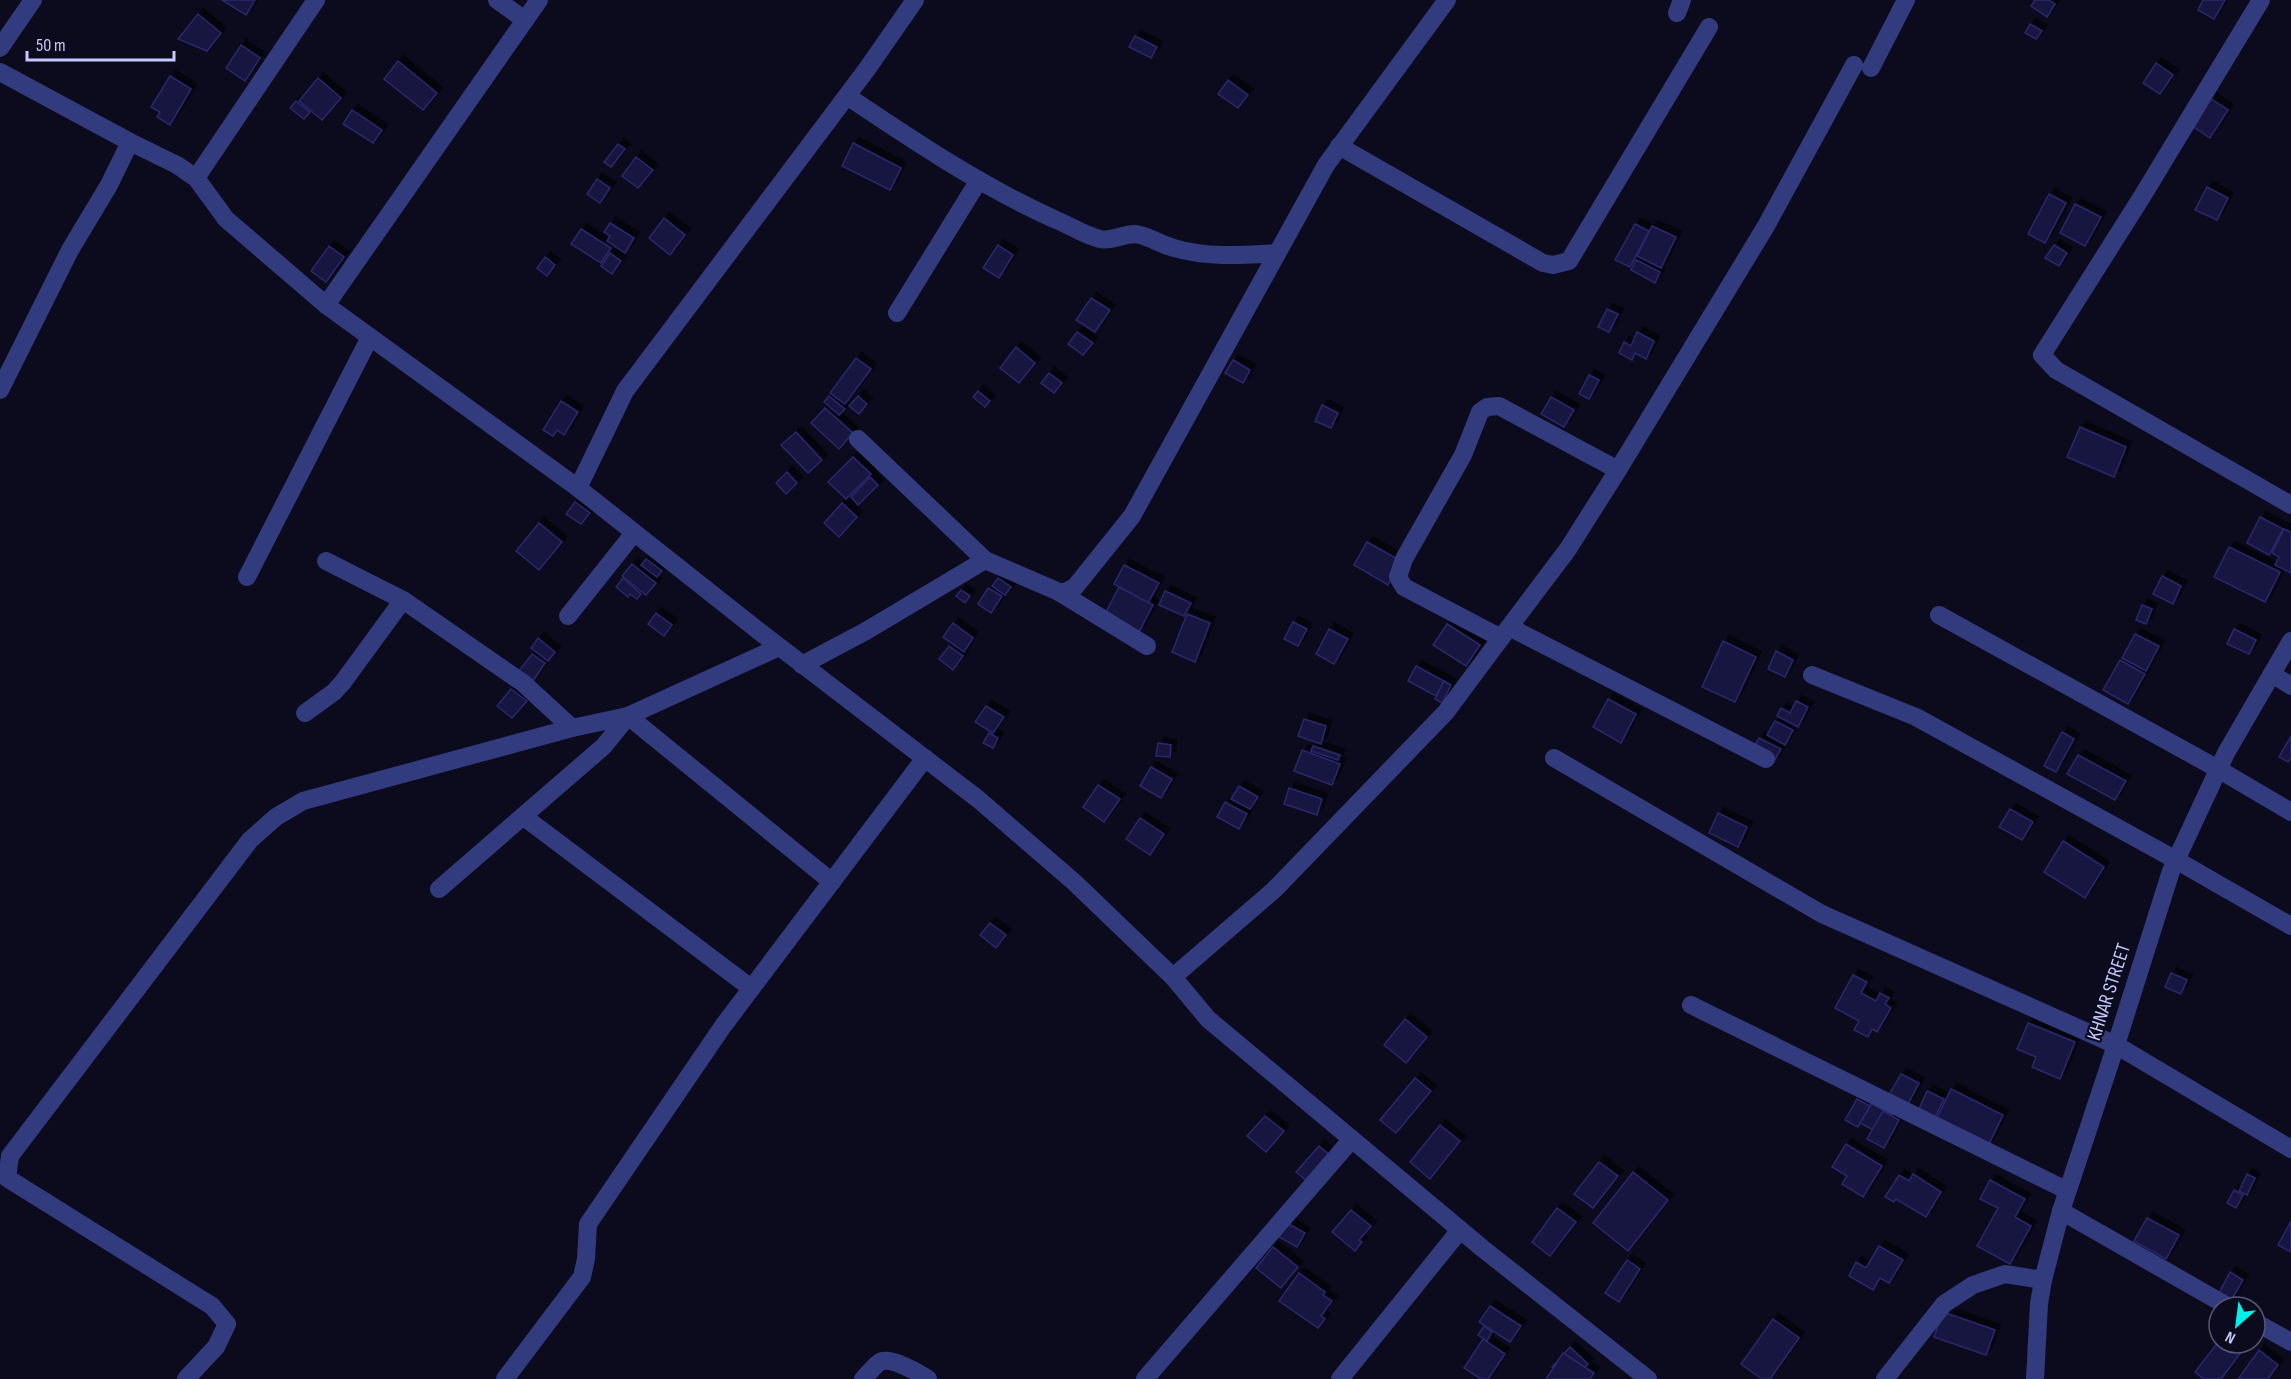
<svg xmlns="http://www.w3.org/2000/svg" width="2291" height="1379" viewBox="0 0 2291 1379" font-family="'Sofia Sans Condensed',sans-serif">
<defs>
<filter id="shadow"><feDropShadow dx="5.5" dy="-5.5" stdDeviation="0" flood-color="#0009"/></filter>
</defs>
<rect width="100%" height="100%" fill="#0b0b1d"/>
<g fill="#19163f" stroke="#2b276c" stroke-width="1.5" filter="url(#shadow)">
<path d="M 222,0 L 255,0 L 246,15 Z"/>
<path d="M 2035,0 L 2049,0 L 2055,4 L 2047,17 L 2031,6 Z"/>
<path d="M 2203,0 L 2225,0 L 2214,19 L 2198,10 Z"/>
<path d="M 198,14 L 221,33 L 207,51 L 178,39 Z"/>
<path d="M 2030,24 L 2042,31 L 2036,39 L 2025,33 Z"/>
<path d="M 1135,36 L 1157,47 L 1151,58 L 1129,47 Z"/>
<path d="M 241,45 L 260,58 L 245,81 L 226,68 Z"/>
<path d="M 398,61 L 437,93 L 423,110 L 384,79 Z"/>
<path d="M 2156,63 L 2173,75 L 2160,94 L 2143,83 Z"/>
<path d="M 170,76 L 191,89 L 170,125 L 157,117 L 160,112 L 151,107 Z"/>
<path d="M 318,78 L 341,98 L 322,120 L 299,101 Z"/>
<path d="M 1228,80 L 1248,95 L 1238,108 L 1218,94 Z"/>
<path d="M 2210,98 L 2228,110 L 2210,138 L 2192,126 Z"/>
<path d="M 296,101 L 310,112 L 304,119 L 290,108 Z"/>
<path d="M 352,110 L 382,130 L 373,143 L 343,124 Z"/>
<path d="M 853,143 L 901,168 L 890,190 L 842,166 Z"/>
<path d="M 618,144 L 625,149 L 611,167 L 604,162 Z"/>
<path d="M 636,157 L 653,170 L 638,188 L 622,176 Z"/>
<path d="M 597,179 L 610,188 L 600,203 L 587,194 Z"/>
<path d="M 2207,187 L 2228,198 L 2217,220 L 2195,210 Z"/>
<path d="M 2049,194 L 2066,203 L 2045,243 L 2028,234 Z"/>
<path d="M 2075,204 L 2101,217 L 2085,246 L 2060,233 Z"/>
<path d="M 664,218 L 685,235 L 670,255 L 649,238 Z"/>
<path d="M 610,223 L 634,238 L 625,253 L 607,241 L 610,236 L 604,232 Z"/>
<path d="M 1635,224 L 1649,231 L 1630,267 L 1615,260 Z"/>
<path d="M 1652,226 L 1676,237 L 1661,268 L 1637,256 Z"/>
<path d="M 581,229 L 611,248 L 601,263 L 571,244 Z"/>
<path d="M 998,245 L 1013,255 L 999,278 L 983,268 Z"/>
<path d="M 2054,245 L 2067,253 L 2059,266 L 2045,258 Z"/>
<path d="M 329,246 L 344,257 L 326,282 L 311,271 Z"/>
<path d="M 610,253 L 621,261 L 612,274 L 601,266 Z"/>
<path d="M 545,257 L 555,265 L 547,276 L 537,268 Z"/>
<path d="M 1636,260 L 1660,272 L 1655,283 L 1631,270 Z"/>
<path d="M 1091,298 L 1110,310 L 1095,332 L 1076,320 Z"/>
<path d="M 1607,309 L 1618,314 L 1609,332 L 1598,327 Z"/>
<path d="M 1077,332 L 1093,343 L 1083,355 L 1068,344 Z"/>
<path d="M 1637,332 L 1654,341 L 1646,359 L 1635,353 L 1632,360 L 1619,353 L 1624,342 L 1631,346 Z"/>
<path d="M 1016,347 L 1035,363 L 1019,383 L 1000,368 Z"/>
<path d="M 856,358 L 871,369 L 845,404 L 830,393 Z"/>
<path d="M 1233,360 L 1250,370 L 1243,383 L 1225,373 Z"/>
<path d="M 1049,373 L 1062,383 L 1054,393 L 1041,383 Z"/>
<path d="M 1589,375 L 1599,380 L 1589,399 L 1579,394 Z"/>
<path d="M 978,391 L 990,401 L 985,407 L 973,397 Z"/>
<path d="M 829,396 L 845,409 L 839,415 L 824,402 Z"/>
<path d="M 858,396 L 867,404 L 859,414 L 849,406 Z"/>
<path d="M 1551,397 L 1574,410 L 1564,427 L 1541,414 Z"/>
<path d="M 561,401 L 578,412 L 564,435 L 557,430 L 553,436 L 543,430 Z"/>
<path d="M 1322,405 L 1338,413 L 1331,428 L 1315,421 Z"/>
<path d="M 825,408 L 853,433 L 839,449 L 811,423 Z"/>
<path d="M 2080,427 L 2126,447 L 2114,477 L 2067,457 Z"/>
<path d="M 796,432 L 822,460 L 808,473 L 781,445 Z"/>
<path d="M 853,457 L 871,474 L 846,499 L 828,482 Z"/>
<path d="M 787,472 L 797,483 L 786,494 L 776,483 Z"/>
<path d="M 870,477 L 878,485 L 858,505 L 851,497 Z"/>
<path d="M 575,502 L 590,513 L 581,524 L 566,514 Z"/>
<path d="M 842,503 L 857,517 L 839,537 L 824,523 Z"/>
<path d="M 2260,517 L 2283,529 L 2269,555 L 2247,543 Z"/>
<path d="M 539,523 L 562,542 L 539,570 L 516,551 Z"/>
<path d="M 2284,529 L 2291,532 L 2291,573 L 2275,565 L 2279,557 L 2272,553 Z"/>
<path d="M 1367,542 L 1401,561 L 1388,585 L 1354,565 Z"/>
<path d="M 2229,547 L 2280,572 L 2265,602 L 2214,577 Z"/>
<path d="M 646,559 L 662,571 L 657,577 L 641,565 Z"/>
<path d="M 632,564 L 656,583 L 646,595 L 622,576 Z"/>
<path d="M 1124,565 L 1159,583 L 1148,603 L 1114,584 Z"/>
<path d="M 2162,576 L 2181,586 L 2173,604 L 2153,594 Z"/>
<path d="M 623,578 L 641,594 L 637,599 L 630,594 L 628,597 L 616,587 Z"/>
<path d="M 998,578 L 1011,587 L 1005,595 L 992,586 Z"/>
<path d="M 1119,587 L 1153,605 L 1139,632 L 1105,614 Z"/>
<path d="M 988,588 L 1002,596 L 991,613 L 978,604 Z"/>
<path d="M 961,590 L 970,596 L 965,603 L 956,596 Z"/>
<path d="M 1165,591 L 1191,603 L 1184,616 L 1159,605 Z"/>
<path d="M 2142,605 L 2152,609 L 2146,624 L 2136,620 Z"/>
<path d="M 656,613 L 672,625 L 664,636 L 648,624 Z"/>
<path d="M 1187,614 L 1210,623 L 1195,662 L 1172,652 Z"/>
<path d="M 1293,622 L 1307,629 L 1298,646 L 1284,639 Z"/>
<path d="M 953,623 L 973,638 L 964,652 L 943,637 Z"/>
<path d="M 1447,624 L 1480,645 L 1466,666 L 1433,645 Z"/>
<path d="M 1329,629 L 1348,639 L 1334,664 L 1316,654 Z"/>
<path d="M 2234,629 L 2256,640 L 2249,654 L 2227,644 Z"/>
<path d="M 2135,634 L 2159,646 L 2146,671 L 2122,658 Z"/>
<path d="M 538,638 L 555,652 L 548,661 L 531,648 Z"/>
<path d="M 1723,641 L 1756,657 L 1735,702 L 1702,687 Z"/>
<path d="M 949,646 L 963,656 L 953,670 L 939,659 Z"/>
<path d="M 1776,651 L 1793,660 L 1785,677 L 1768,669 Z"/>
<path d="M 532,654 L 545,663 L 533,681 L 519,671 Z"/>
<path d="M 2120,660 L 2145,674 L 2128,704 L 2103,690 Z"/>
<path d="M 1416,666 L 1444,681 L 1436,696 L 1408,681 Z"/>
<path d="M 1444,681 L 1451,685 L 1442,703 L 1435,699 Z"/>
<path d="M 511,689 L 527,701 L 512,718 L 497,706 Z"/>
<path d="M 1608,699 L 1636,714 L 1621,743 L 1593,727 Z"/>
<path d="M 1796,701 L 1808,707 L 1798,727 L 1777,716 L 1781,708 L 1790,713 Z"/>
<path d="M 986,706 L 1004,717 L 993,733 L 975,722 Z"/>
<path d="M 1304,719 L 1326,726 L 1321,744 L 1298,736 Z"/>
<path d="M 1775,721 L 1793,730 L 1785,745 L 1767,735 Z"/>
<path d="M 2062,732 L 2074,739 L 2056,772 L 2044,766 Z"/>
<path d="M 989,733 L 998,738 L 993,748 L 983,743 Z"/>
<path d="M 2291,736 L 2291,758 L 2288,762 L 2279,757 Z"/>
<path d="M 1759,738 L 1781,749 L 1773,763 L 1752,751 Z"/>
<path d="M 1158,743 L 1171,745 L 1170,757 L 1156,756 Z"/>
<path d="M 1313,746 L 1340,755 L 1338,760 L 1311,751 Z"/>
<path d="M 1302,750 L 1340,764 L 1332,785 L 1294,771 Z"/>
<path d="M 2078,755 L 2126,781 L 2115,800 L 2067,774 Z"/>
<path d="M 1151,767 L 1172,779 L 1161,798 L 1140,786 Z"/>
<path d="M 1098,785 L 1120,799 L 1104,822 L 1083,807 Z"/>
<path d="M 1239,786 L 1258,797 L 1250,809 L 1231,799 Z"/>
<path d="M 1289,788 L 1322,799 L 1317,815 L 1284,804 Z"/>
<path d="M 1225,802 L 1247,814 L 1239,829 L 1217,817 Z"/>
<path d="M 2010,809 L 2033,822 L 2022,840 L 1999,827 Z"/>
<path d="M 1718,813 L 1747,827 L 1738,847 L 1709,833 Z"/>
<path d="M 1140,818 L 1164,834 L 1150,855 L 1126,839 Z"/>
<path d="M 2063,841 L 2104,867 L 2085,898 L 2044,872 Z"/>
<path d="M 990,923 L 1006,935 L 996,948 L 980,935 Z"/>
<path d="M 2171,973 L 2187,980 L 2181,994 L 2165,987 Z"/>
<path d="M 1853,975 L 1867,982 L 1861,993 L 1876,1001 L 1880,993 L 1889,998 L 1885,1004 L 1891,1008 L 1877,1032 L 1872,1029 L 1868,1037 L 1854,1030 L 1859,1021 L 1835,1008 Z"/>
<path d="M 1405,1019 L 1427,1037 L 1406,1063 L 1384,1045 Z"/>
<path d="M 2028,1023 L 2075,1042 L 2060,1079 L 2032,1067 L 2036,1057 L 2017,1049 Z"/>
<path d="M 1901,1074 L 1919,1083 L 1908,1104 L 1889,1095 Z"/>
<path d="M 1415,1078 L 1431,1091 L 1396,1133 L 1380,1120 Z"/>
<path d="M 1951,1089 L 2003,1115 L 1988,1146 L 1936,1120 Z"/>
<path d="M 1927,1091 L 1944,1099 L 1935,1117 L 1919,1109 Z"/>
<path d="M 1857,1099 L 1870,1106 L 1858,1127 L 1845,1120 Z"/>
<path d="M 1872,1103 L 1892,1115 L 1881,1134 L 1860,1123 Z"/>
<path d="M 1883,1111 L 1899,1120 L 1884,1148 L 1867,1139 Z"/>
<path d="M 1265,1116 L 1284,1131 L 1266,1152 L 1247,1136 Z"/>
<path d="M 1440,1125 L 1460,1141 L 1430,1179 L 1410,1162 Z"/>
<path d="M 1846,1144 L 1882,1166 L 1863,1197 L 1842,1184 L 1847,1176 L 1832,1167 Z"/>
<path d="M 1319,1146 L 1331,1156 L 1308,1182 L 1296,1172 Z"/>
<path d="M 1599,1162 L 1618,1176 L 1593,1208 L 1574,1194 Z"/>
<path d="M 1633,1172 L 1668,1200 L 1628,1251 L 1593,1223 Z"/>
<path d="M 1913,1174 L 1941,1192 L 1926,1217 L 1896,1199 L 1894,1202 L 1885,1197 L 1899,1175 L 1909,1181 Z"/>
<path d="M 2247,1174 L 2255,1178 L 2247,1195 L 2239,1191 Z"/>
<path d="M 1990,1180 L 2025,1199 L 2015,1217 L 2031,1226 L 2010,1264 L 1977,1246 L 1998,1208 L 1980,1199 Z"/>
<path d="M 2234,1190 L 2243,1195 L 2236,1208 L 2227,1203 Z"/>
<path d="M 1557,1208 L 1576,1222 L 1550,1256 L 1532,1242 Z"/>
<path d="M 1351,1210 L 1371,1226 L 1359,1240 L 1362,1242 L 1355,1251 L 1332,1232 Z"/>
<path d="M 2147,1218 L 2179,1235 L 2166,1259 L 2134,1241 Z"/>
<path d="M 2291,1221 L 2291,1252 L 2278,1245 Z"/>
<path d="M 1287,1223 L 1305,1233 L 1297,1247 L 1279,1237 Z"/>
<path d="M 1879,1246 L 1903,1260 L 1889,1283 L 1880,1278 L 1873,1290 L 1849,1276 L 1856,1262 L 1866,1268 Z"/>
<path d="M 1273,1247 L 1298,1267 L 1281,1288 L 1256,1268 Z"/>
<path d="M 1627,1260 L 1640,1269 L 1619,1302 L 1605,1293 Z"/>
<path d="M 2230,1272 L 2243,1280 L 2229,1304 L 2217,1297 Z"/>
<path d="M 1299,1273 L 1325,1292 L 1323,1295 L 1332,1301 L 1321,1316 L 1325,1319 L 1318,1328 L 1279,1301 Z"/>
<path d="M 1490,1306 L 1521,1326 L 1510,1342 L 1479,1322 Z"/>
<path d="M 1943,1312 L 1995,1330 L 1986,1355 L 1934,1337 Z"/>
<path d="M 1773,1319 L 1799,1338 L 1770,1379 L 1762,1379 L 1741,1364 Z"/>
<path d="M 1484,1326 L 1492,1332 L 1487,1341 L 1478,1335 Z"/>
<path d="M 1483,1339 L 1505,1354 L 1488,1379 L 1481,1379 L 1464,1368 Z"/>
<path d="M 2219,1341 L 2219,1343 L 2242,1343 L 2246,1346 L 2221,1379 L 2204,1379 L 2195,1372 Z"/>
<path d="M 1570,1347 L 1588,1364 L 1574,1379 L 1565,1379 L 1552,1367 Z"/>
<path d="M 2259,1350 L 2278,1365 L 2268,1379 L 2238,1379 Z"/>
<path d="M 1563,1353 L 1594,1373 L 1590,1379 L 1546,1379 Z"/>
</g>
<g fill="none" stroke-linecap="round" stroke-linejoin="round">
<g stroke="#333b7f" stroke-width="18">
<path d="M 497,0 L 525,20"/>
<path d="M 2261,0 L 2143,195 L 2042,355 L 2056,370 L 2291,505"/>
<path d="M 1677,13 L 1682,0"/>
<path d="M 0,48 L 33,0"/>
<path d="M 1871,68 L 1906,0"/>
<path d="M 0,72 L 130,142 L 177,165 L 196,178 L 226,219 L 326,305 L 578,488 L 760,632 L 978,799 L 1074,882 L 1173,977 L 1208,1019 L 1482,1248 L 1648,1379"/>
<path d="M 847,96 C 914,141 981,186 1054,219 C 1069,225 1084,235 1100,239 C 1114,242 1127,231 1140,235 C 1152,238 1162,245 1174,248 C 1207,258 1243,255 1277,253"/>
<path d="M 1339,146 L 1543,263 L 1553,265 L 1569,261 L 1709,27"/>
<path d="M 196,178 L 316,0"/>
<path d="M 326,305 L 539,0"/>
<path d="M 897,313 L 979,180"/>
<path d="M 0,390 L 70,250 L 109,185 L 130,142"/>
<path d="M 858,439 L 985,560 L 1059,592 L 1065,592 L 1075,587 L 1132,516 L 1326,165 L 1447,0"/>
<path d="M 578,488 L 625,391 L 867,69 L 915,0"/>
<path d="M 326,561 L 403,600 L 523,683 L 572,728"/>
<path d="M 247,577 L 370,337"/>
<path d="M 1059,592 L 1147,646"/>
<path d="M 1939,615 L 2218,769 L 2291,812"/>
<path d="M 568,616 L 634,533"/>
<path d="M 1509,627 L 1766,759"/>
<path d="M 1501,638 L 1404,587 L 1398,577 L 1404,559 L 1463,455 L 1480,412 L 1487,407 L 1499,406 L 1618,470"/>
<path d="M 802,665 L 866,631 L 985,560"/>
<path d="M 2272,674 L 2291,686"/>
<path d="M 1812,675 L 1916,717 L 2176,860 L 2291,926"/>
<path d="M 305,713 L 334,692 L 343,682 L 403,600"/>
<path d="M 1554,758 L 1822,914 L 2116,1045 L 2291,1149"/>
<path d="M 524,817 L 751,988"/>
<path d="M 439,889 L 604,746 L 628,716 L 779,647"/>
<path d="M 1173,977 L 1274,890 L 1446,712 L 1501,638 L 1568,549 L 1618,470 L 1766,226 L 1854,65"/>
<path d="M 1691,1005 L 2066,1190"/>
<path d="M 2061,1211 L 2229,1307"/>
<path d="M 2255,1322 L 2291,1342"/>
<path d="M 186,1379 L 216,1347 L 227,1324 L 212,1306 L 7,1178 L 10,1156 L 250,840 L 276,817 L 303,801 L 572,728 L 628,716 L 832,882"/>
<path d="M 505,1379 L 582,1277 L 586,1259 L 588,1224 L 723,1026 L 925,758"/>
<path d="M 863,1379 C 868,1374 874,1366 880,1362 C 890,1356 919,1373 928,1379"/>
<path d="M 1145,1379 L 1352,1139"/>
<path d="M 1340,1379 L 1460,1230"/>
<path d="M 1885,1379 L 1944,1304 L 1973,1285 L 2005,1274 L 2043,1280"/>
<path d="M 2035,1379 L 2039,1304 L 2043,1280 L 2061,1211 L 2116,1045 L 2171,871 L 2226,753 L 2291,641"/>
</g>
</g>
<g text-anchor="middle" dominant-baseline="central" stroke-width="4.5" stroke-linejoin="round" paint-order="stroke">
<g font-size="20" fill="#c7c8ff" stroke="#0b0b1d">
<text transform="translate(2109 992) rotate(-72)">KHNAR STREET</text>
</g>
</g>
<g transform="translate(2237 1325) rotate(208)"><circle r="28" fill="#0b0b1d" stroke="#565777" stroke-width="1.5"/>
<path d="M0-4.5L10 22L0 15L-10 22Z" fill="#00f2e9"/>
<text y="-9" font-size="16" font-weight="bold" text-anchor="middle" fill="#c7c8ff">N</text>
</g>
<path d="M27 51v9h147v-9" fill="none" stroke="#c7c8ff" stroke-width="3"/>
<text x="36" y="51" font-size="18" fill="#c7c8ff" stroke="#0b0b1d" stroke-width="4.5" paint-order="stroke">50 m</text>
</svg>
